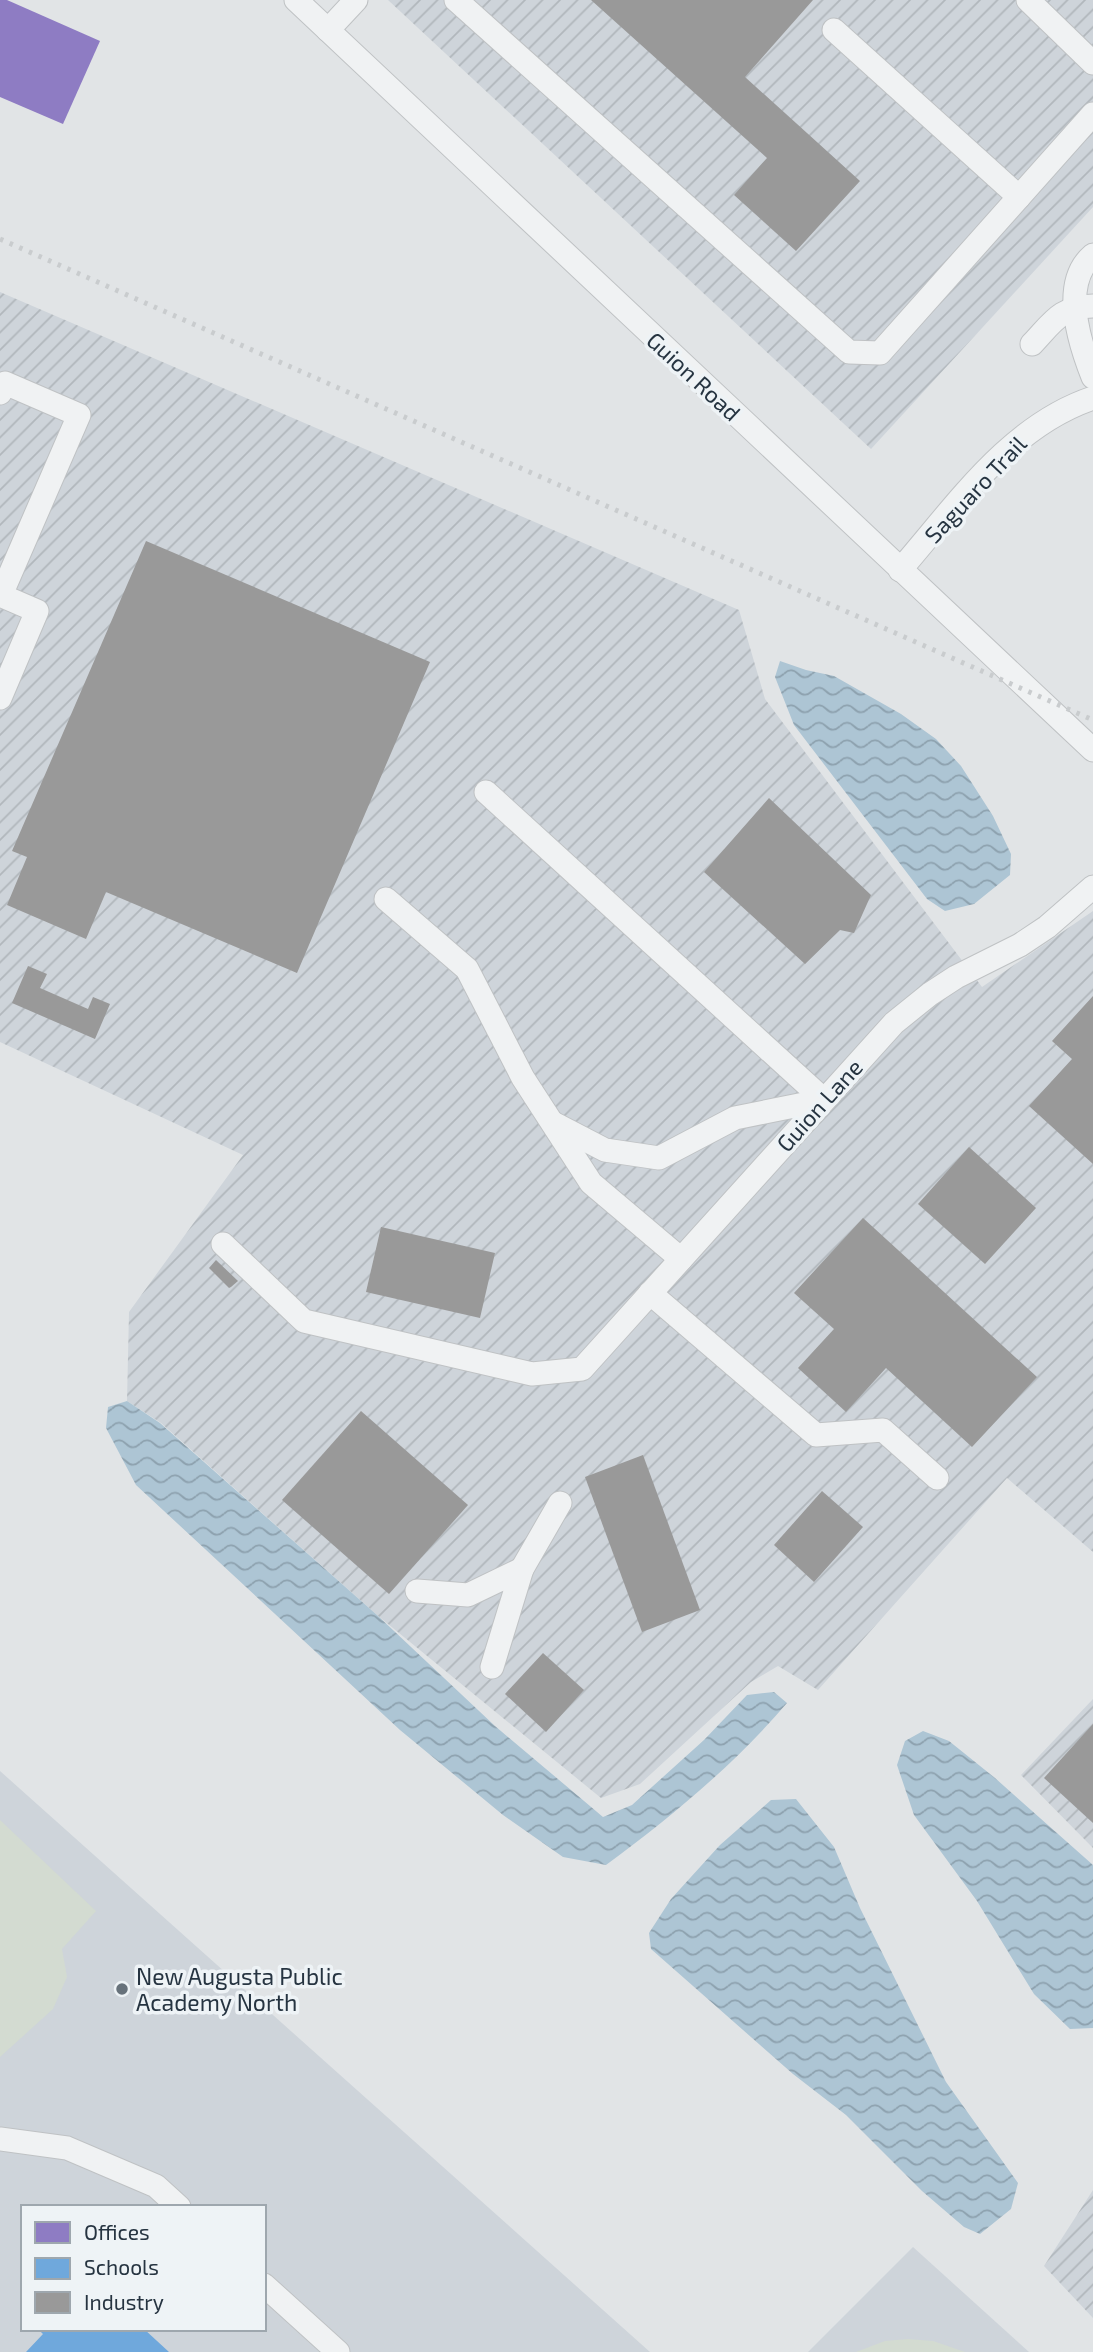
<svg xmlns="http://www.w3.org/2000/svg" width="1093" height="2352" viewBox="0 0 1093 2352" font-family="'Exo 2',sans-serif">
<defs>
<pattern id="industrial-furrows" width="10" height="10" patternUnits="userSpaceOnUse" patternTransform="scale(1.75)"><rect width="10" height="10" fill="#ced4da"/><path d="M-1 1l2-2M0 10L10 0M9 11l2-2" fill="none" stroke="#b1b7bc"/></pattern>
<pattern id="water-waves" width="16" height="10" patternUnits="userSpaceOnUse" patternTransform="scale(1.75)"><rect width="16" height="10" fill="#adc5d4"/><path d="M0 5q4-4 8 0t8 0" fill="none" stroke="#8da1ae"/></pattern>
</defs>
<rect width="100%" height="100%" fill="#e1e4e6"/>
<g fill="#ced4da" fill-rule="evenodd">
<path d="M 0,1771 L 650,2352 L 0,2352 ZM 23,2207 L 264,2207 L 264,2329 L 23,2329 Z"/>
<path d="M 913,2247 L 1029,2352 L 808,2352 Z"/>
</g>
<g fill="url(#industrial-furrows)">
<path d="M 388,0 L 1093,0 L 1093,207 L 871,449 Z"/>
<path d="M 0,292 L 739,610 L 765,699 L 982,987 L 1093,911 L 1093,1552 L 1007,1478 L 818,1690 L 778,1666 L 751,1682 L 640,1784 L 601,1798 L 377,1615 L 161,1423 L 127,1401 L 129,1312 L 243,1155 L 0,1042 Z"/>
<path d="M 1093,1699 L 1093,1848 L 1021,1775 Z"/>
<path d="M 1093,2190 L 1093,2318 L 1044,2266 Z"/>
</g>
<g fill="#d3dbd1">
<path d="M 0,1820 L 96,1911 L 62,1949 L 67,1977 L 53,2009 L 0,2057 Z"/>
<path d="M 908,2339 L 933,2341 L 965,2352 L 856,2352 L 885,2341 Z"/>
</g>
<g fill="url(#water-waves)">
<path d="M 780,661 L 806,670 L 834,676 L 901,714 L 936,739 L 961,766 L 993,816 L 1011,854 L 1010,875 L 974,904 L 945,911 L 927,899 L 794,725 L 775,677 Z"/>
<path d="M 127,1401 L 160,1423 L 377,1615 L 495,1726 L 603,1817 L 632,1805 L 704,1740 L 747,1695 L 774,1692 L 787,1703 C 734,1765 671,1817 606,1865 L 563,1857 L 503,1815 L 400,1730 L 136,1485 L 106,1428 L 108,1407 Z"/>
<path d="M 923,1731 L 949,1741 L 995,1778 L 1093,1865 L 1093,2028 L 1070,2029 L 1034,1994 L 977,1901 L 914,1815 L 897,1765 L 905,1741 Z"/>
<path d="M 796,1799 L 834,1847 L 860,1908 L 946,2082 L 1018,2183 L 1011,2209 L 980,2234 L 964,2227 L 922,2191 L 846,2115 L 793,2074 L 651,1949 L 649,1933 L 671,1899 L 720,1845 L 771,1800 Z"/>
</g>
<path fill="#8e7cc3" d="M 0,0 L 7,0 L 100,41 L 63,124 L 0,97 Z"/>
<path fill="#6fa8dc" d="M 38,2329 L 144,2329 L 169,2352 L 26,2352 L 43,2334 Z"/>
<g fill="#999">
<path d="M 591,0 L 813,0 L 745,77 L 860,181 L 796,251 L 734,195 L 767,158 Z"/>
<path d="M 146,541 L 430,662 L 297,973 L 106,892 L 86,939 L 7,905 L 27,857 L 12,851 Z"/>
<path d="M 769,798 L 871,895 L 854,933 L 840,930 L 805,964 L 704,872 Z"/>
<path d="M 28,966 L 47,974 L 40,988 L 88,1009 L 93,997 L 110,1004 L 95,1039 L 12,1003 Z"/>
<path d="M 1093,996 L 1093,1164 L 1029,1106 L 1072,1059 L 1052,1041 Z"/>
<path d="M 969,1147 L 1036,1208 L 985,1264 L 918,1204 Z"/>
<path d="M 863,1218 L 1037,1377 L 972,1447 L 886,1368 L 846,1412 L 798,1368 L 834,1329 L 794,1293 Z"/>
<path d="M 381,1227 L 495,1253 L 480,1318 L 366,1292 Z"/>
<path d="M 216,1260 L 238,1281 L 231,1287 L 229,1288 L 209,1268 Z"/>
<path d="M 361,1411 L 468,1505 L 389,1594 L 282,1500 Z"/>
<path d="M 643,1455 L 700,1610 L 642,1632 L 585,1477 Z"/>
<path d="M 822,1491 L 863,1527 L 814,1582 L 774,1545 Z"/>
<path d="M 543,1653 L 584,1690 L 546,1732 L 505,1694 Z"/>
<path d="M 1093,1724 L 1093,1823 L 1044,1778 Z"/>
</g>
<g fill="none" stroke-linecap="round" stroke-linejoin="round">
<g stroke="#bfc2c4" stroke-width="25">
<g id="minor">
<path d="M 296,0 L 1093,750"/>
<path d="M 456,0 L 849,352 L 880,353 L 1093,114"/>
<path d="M 1028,0 L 1093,63"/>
<path d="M 328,30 L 356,0"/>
<path d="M 834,30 L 1019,197"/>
<path d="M 1093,255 C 1060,283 1079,342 1093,377"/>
<path d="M 1032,344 C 1053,322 1060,307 1093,306"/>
<path d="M 0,393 L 5,383 L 79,415 L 1,595"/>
<path d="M 900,570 C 956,506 1009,426 1093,398"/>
<path d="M 0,595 L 37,611 L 0,698"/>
<path d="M 486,792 L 824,1100"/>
<path d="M 386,899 L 467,969 L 523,1078 L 591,1183 L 681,1259"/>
<path d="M 555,1124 L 605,1150 L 659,1158 L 735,1118 L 824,1100"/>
<path d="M 223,1244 L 304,1321 L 532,1374 L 582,1369 L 894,1023 L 930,994 L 956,977 L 1020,945 L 1047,927 L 1093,887"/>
<path d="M 650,1293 L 816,1435 L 883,1430 L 937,1478"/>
<path d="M 522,1569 L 560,1503"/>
<path d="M 417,1591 L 468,1595 L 522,1569 L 492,1667"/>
<path d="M 0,2139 L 67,2148 L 156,2186 L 179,2207"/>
<path d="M 264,2285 L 338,2352"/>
</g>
</g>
<use href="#minor" stroke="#f0f2f3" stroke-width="23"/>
<path stroke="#c9ccce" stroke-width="5" stroke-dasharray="3.5 7" stroke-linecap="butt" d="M 0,239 L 1093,720"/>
</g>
<circle fill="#67727b" stroke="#eef3f6" stroke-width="2.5" cx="122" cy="1989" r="7"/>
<g text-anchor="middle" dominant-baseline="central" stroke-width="7" stroke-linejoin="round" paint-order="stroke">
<g font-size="23" fill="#263441" stroke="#eef3f6">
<text transform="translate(694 376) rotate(43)">Guion Road</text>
<text transform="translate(975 489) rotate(-47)">Saguaro Trail</text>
<text transform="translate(819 1105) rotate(-48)">Guion Lane</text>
</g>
<g font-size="23" fill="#263441" stroke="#eef3f6" text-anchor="start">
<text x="136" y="1976">New Augusta Public<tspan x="136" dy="26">Academy North</tspan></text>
</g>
</g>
<rect x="21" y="2205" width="245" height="126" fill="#eef3f6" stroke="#9ea7ae" stroke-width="2"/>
<rect x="35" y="2222" width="35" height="21" fill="#8e7cc3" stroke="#9ea7ae" stroke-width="2"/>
<text x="84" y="2240" font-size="21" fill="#263441">Offices</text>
<rect x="35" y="2258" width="35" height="21" fill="#6fa8dc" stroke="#9ea7ae" stroke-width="2"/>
<text x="84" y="2275" font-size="21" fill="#263441">Schools</text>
<rect x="35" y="2292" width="35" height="21" fill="#999999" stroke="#9ea7ae" stroke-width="2"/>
<text x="84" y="2310" font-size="21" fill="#263441">Industry</text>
</svg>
